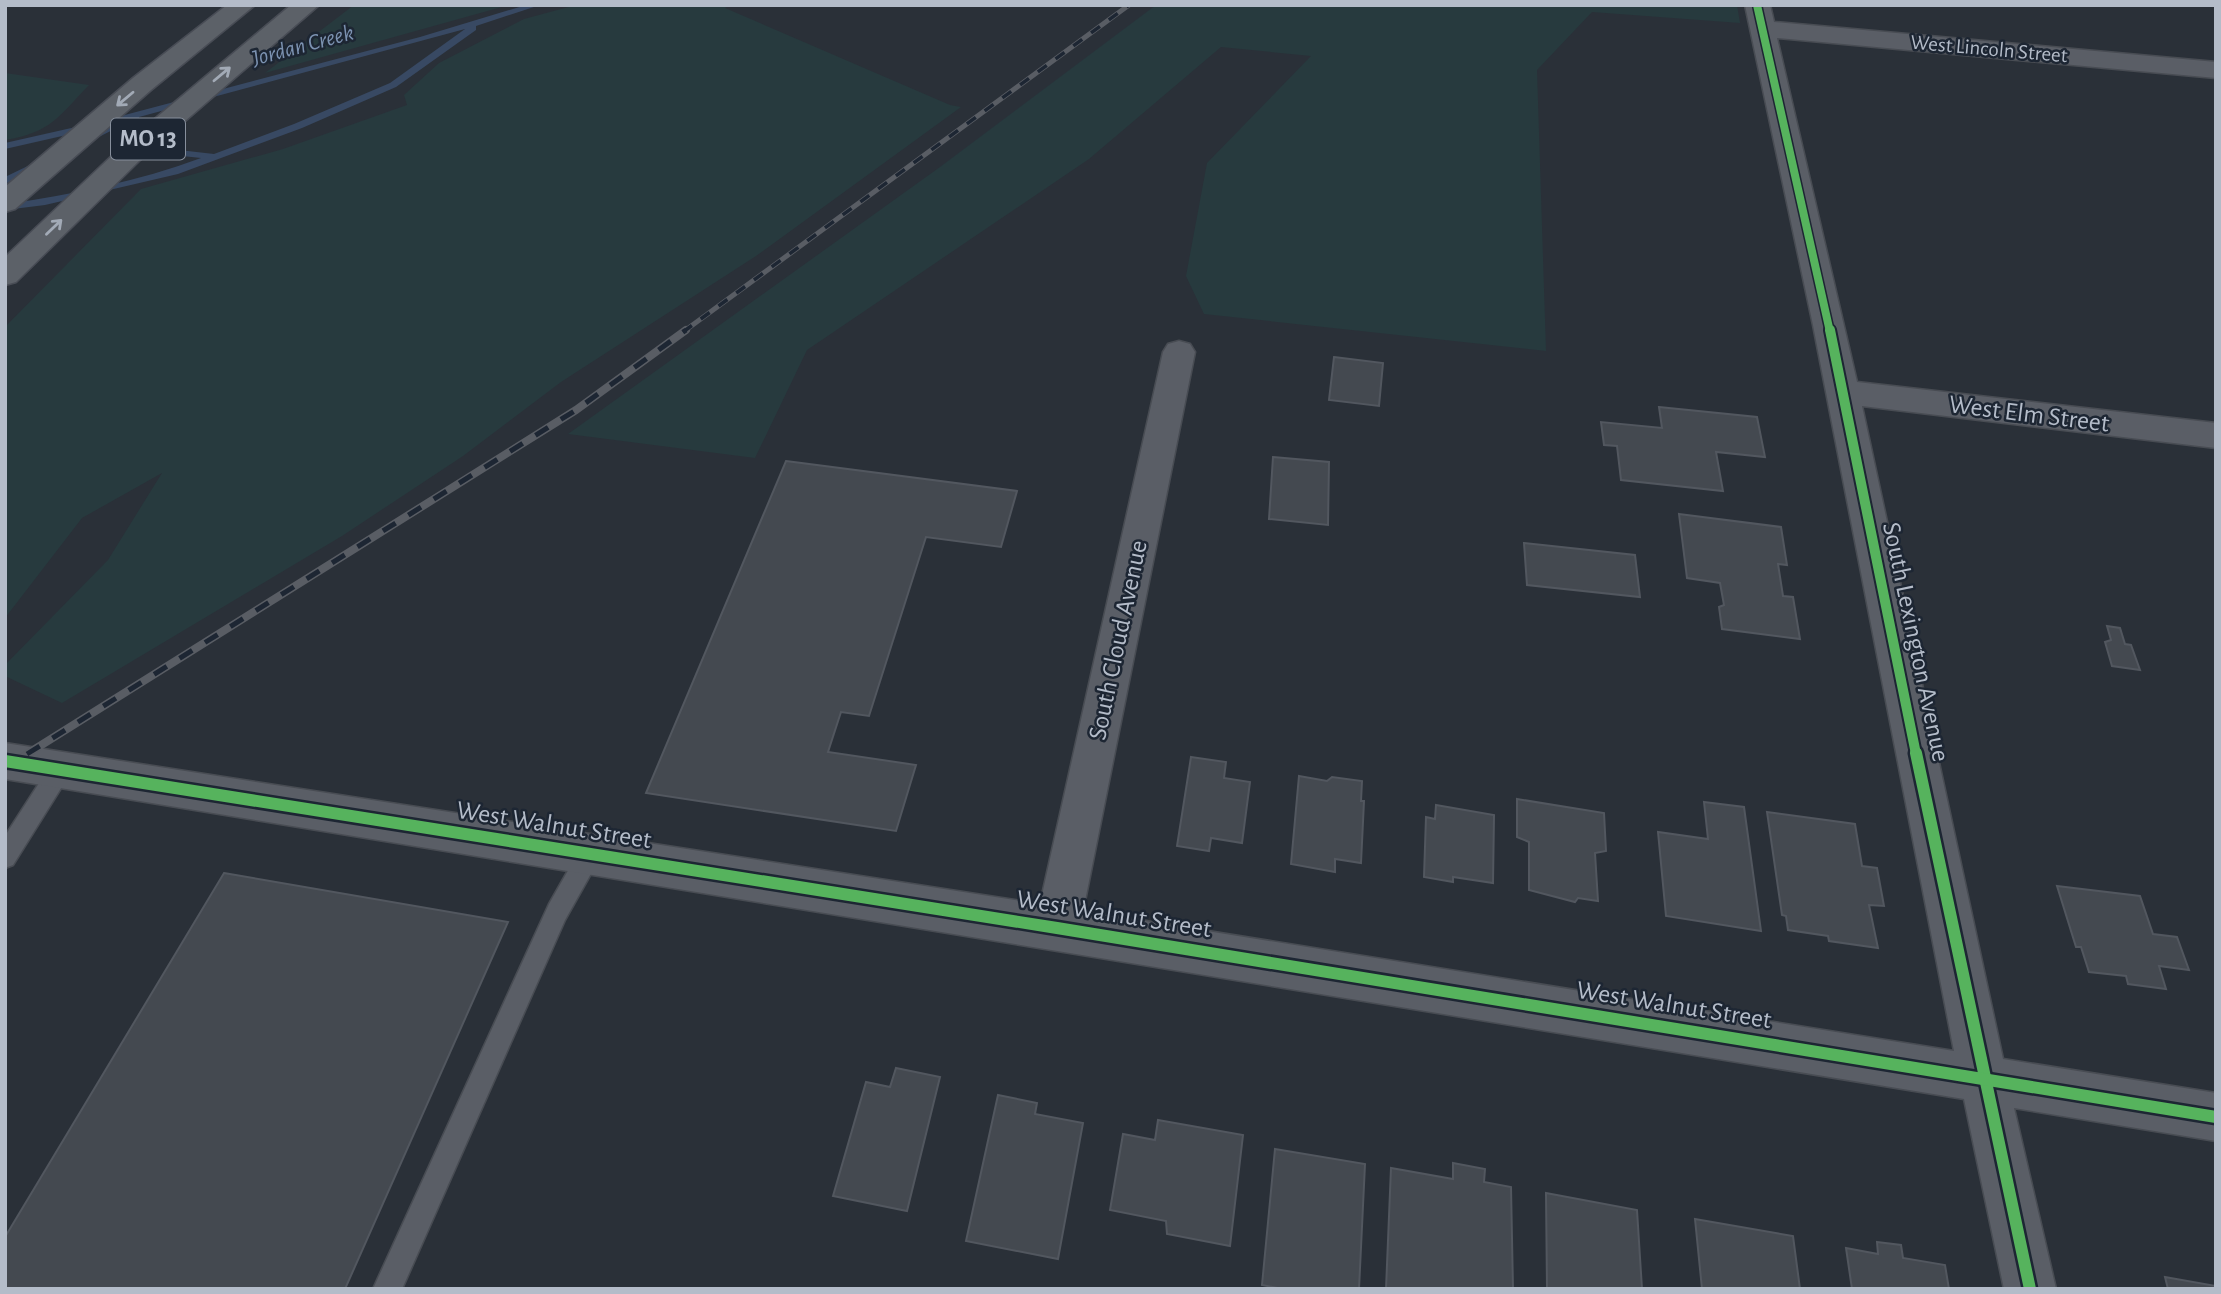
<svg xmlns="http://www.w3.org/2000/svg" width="2221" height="1294" font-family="'Alegreya Sans',sans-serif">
<rect width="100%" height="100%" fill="#2a3038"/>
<g fill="#273a3e">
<path d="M354 5H509L265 73Z"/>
<path d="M576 5H730L725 8 950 105 961 107 756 256 561 382 463 456 342 536 62 703 5 676V665L108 560 162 473 82 518 5 618V327L141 189 283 149 407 105 404 95 439 63 524 19Z"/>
<path d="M1156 5H1737L1740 23 1592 12 1537 70 1546 351 1204 314 1186 276 1207 163 1311 56 1221 47 1089 159 807 350 755 458 568 434 940 167Z"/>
<path d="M5 73 89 85C58 117 52 132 5 140Z"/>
</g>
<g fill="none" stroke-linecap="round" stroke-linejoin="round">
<g fill="#384963" fill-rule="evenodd">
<path d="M526 5H540L476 26V30L396 87 302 128 178 174 45 205 5 210V204C71 195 139 181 201 158L173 155 136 140 130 121 95 139 86 137 121 116 420 37ZM465 29 390 83 294 124 214 154 179 150 145 136 139 117Z"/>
<path d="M89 124 94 127 93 129 5 149V143Z"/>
<path d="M38 161 43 164 42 166 5 184V177Z"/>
</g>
</g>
<g fill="#444950" stroke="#52575f" stroke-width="2">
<path d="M1334 357 1383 363 1379 406 1329 400Z"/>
<path d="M1659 407 1757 417 1765 457 1716 452 1723 491 1621 480 1617 446 1604 445 1601 422 1662 428Z"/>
<path d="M1273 457 1329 462 1328 525 1269 519Z"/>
<path d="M786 461 1017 491 1001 547 926 537 869 716 841 712 828 752 916 765 896 831 646 793Z"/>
<path d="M1679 514 1781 527 1787 565 1778 564 1783 596 1793 597 1800 639 1722 629 1719 607 1724 605 1720 583 1687 578Z"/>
<path d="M1524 543 1635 555 1640 597 1527 585Z"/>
<path d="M2107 626 2120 628 2125 644 2131 645 2140 670 2112 666 2105 642 2111 640Z"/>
<path d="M1191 757 1226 762 1224 778 1250 782 1242 843 1211 838 1209 851 1177 846Z"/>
<path d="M1299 776 1327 781 1332 777 1362 781 1361 801H1364L1361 863 1335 859V872L1291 864Z"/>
<path d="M1517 799 1604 813 1606 851 1595 853 1598 901 1578 898 1575 902 1529 890V842L1517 837Z"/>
<path d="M1704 802 1744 807 1761 931 1666 916 1658 832 1708 839Z"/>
<path d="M1436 805 1494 815 1493 883 1453 877V882L1424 877 1426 817 1435 819Z"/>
<path d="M1767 812 1855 824 1862 866 1877 868 1884 906 1869 905 1878 948 1829 941 1828 936 1788 930 1786 916 1782 915Z"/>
<path d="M224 873 508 922 345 1289H5V1237Z"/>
<path d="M2057 886 2140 896 2153 934 2177 937 2189 970 2159 966 2166 989 2128 984 2126 976 2089 972 2081 947H2076Z"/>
<path d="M896 1068 940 1077 907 1211 833 1196 866 1082 890 1087Z"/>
<path d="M998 1095 1037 1103 1035 1114 1083 1123 1058 1259 966 1241Z"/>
<path d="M1158 1120 1243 1135 1230 1246 1167 1234 1166 1221 1110 1210 1123 1134 1155 1140Z"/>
<path d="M1275 1149 1365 1164 1359 1289H1283L1262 1285Z"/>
<path d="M1453 1163 1485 1169 1484 1182 1511 1187 1513 1289H1386L1391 1168 1453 1179Z"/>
<path d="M1546 1193 1637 1210 1642 1289H1547Z"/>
<path d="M1695 1219 1793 1236 1800 1289H1702Z"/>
<path d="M1877 1242 1901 1245 1903 1258 1945 1265 1949 1289H1852L1846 1248 1878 1254Z"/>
<path d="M2165 1277 2216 1286V1289H2168Z"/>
</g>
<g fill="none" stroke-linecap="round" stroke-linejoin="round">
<g stroke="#484c53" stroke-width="3">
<g id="lane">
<path d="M60 760 68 763 71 770 68 777 13 865 5 868V836L52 763Z"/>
<path d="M590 843 598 846 602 854 565 920 402 1289H373L549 904 582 846Z"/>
</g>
</g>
<g stroke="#484c53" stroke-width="3">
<path id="street" d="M1745 5H1770L1774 22 2216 62V78L1777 38 1857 382 2216 423V448L1862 406 2003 1059 2216 1093V1141L2014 1108 2056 1289H2004L1964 1099 5 779V743L1040 904 1163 352 1168 344 1179 341 1190 344 1195 352 1083 911 1954 1051 1813 325Z"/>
</g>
<g stroke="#484c55" stroke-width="3">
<g id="primary">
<path d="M227 5H255L151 90 15 209 5 212V187L133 78Z"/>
<path d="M291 5H319L140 160 16 282 5 285V257L120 148Z"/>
</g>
</g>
<use href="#lane" fill="#5a5e66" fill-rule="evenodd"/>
<use href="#street" fill="#5a5e66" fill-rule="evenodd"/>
<use href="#primary" fill="#5c6168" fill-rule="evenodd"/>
<g stroke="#595d64" stroke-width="5">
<path id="rail-far2" d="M683 332 1129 5"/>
</g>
<g stroke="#595d64" stroke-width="8">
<path id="rail-far1" d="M27 754 576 410 686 330"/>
</g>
<g stroke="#595d64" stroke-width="9">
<path id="rail" d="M5 768 30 753"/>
</g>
<use href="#rail-far2" stroke="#1d2633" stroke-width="3.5" stroke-dasharray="11" stroke-linecap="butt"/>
<use href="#rail-far1" stroke="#1d2633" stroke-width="5" stroke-dasharray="15" stroke-linecap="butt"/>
<use href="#rail" stroke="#1d2633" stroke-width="6" stroke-dasharray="19" stroke-linecap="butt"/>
<g stroke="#1d2633" stroke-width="11">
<path id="cycleway-far2" d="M1757 5 1830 332"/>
</g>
<g stroke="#1d2633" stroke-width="14">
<path id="cycleway-far1" d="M1830 330 1916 754"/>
</g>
<g stroke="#1d2633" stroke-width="17">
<g id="cycleway">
<path d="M1916 753 2030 1289"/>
<path d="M5 761 1057 928 2216 1117"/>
</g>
</g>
<use href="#cycleway-far2" stroke="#56b35d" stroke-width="8"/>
<use href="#cycleway-far1" stroke="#56b35d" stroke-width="10"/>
<use href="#cycleway" stroke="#56b35d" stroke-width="12"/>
</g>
<defs><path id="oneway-shaft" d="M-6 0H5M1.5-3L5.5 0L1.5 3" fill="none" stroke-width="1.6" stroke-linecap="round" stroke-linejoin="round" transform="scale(1.75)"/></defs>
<g stroke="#a2aab6">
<use href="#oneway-shaft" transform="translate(222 74) rotate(-40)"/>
<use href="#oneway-shaft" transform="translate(125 99) rotate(140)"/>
<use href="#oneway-shaft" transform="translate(54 227) rotate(-44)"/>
</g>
<g text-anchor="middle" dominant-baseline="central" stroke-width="5" stroke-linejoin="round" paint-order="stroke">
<g font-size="21" fill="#b4bcc9" stroke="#1d2633">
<text transform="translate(1989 49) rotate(5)">West Lincoln Street</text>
</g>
<g font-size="23" font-style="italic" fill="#7c92b1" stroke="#1d2633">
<text transform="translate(303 46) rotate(-15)">Jordan Creek</text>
</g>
<rect fill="#1d2633" stroke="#878f9c" stroke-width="2" x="111" y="118.5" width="74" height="41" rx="5"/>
<g font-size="24" font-weight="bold" fill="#b4bcc9">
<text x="148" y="139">MO 13</text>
</g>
<g font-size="26" fill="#b4bcc9" stroke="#1d2633">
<text transform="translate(2029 414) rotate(7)">West Elm Street</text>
<text transform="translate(1118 640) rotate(-78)">South Cloud Avenue</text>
<text transform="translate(1916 642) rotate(78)">South Lexington Avenue</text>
<text transform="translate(554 825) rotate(9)">West Walnut Street</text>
<text transform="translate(1114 914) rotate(9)">West Walnut Street</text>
<text transform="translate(1674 1005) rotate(9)">West Walnut Street</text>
</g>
</g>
<rect width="2221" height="1294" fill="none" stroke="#b4bcc9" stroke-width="14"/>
</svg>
